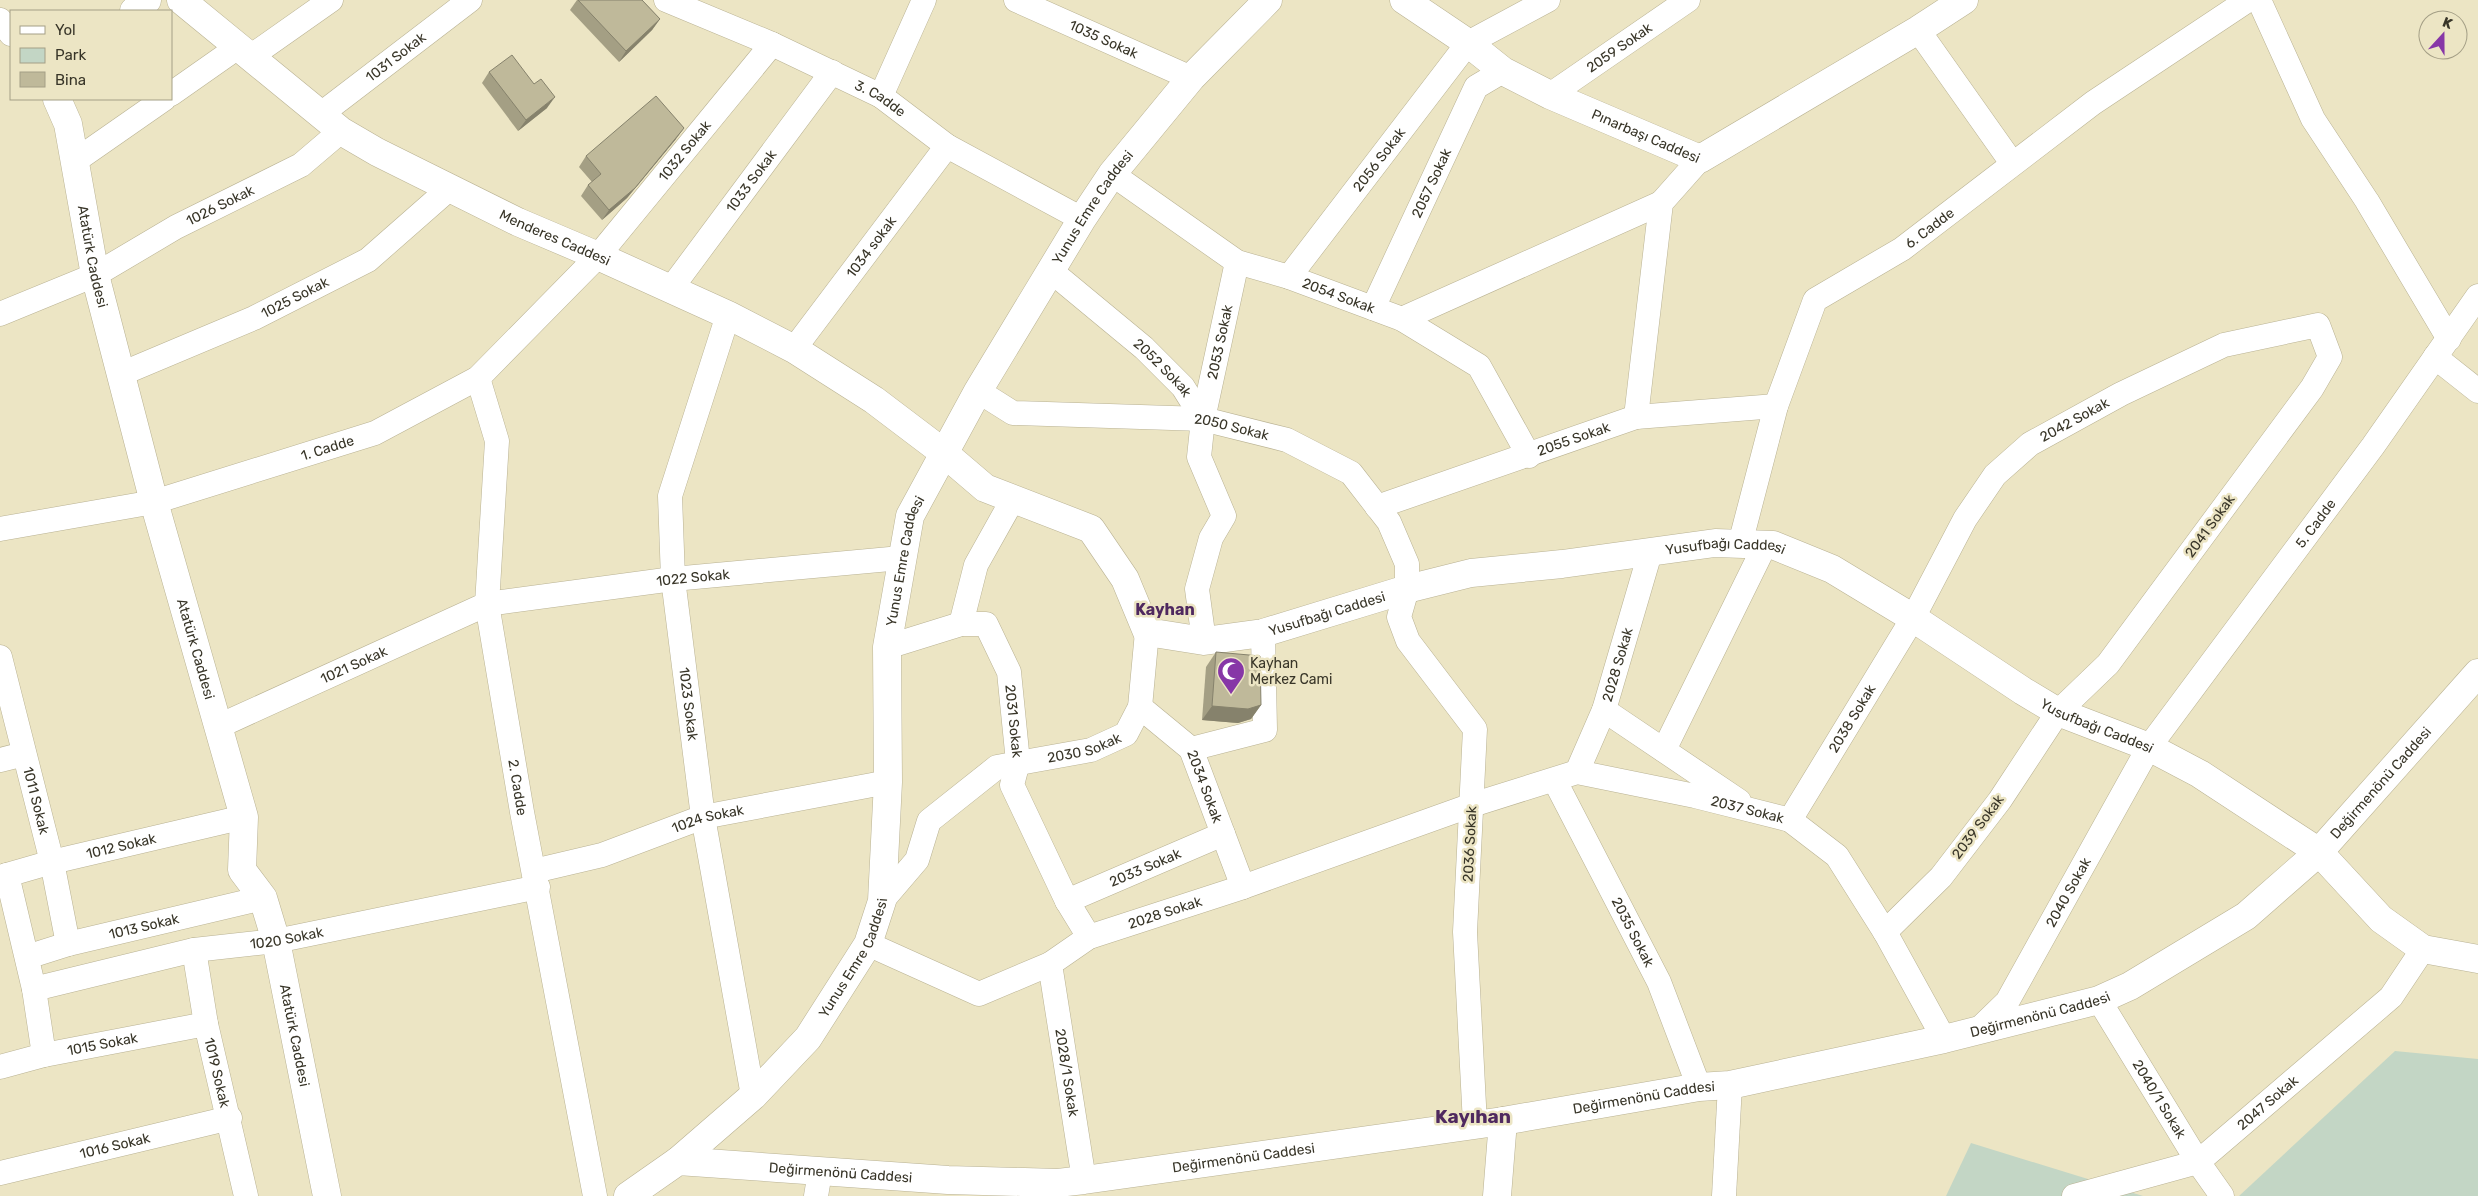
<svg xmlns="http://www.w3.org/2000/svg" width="2478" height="1196" font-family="Rubik,sans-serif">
<rect width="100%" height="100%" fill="#ece5c4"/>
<g fill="#c3d6c5">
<path d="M2395 1051 2478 1059V1196H2239Z"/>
<path d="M1971 1143 2143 1196H1946Z"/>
</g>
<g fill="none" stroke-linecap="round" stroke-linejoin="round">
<g stroke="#b9b293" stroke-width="25">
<g id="minor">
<path id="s1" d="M666 0 772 44 881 96 947 146 1082 219"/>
<path id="s2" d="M1016 0 1191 78"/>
<path d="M2259 0 2313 119 2367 201 2449 339"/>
<path d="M0 20 11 34"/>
<path d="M1918 30 2012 163"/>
<path d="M250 57 331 0"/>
<path d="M171 94 238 47"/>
<path id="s3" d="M1550 95 1688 0"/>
<path d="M881 96 924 0"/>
<path id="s4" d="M321 114 470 0"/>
<path d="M75 161 164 99"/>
<path id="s5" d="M1112 174 1237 262 1289 277 1402 319 1479 366 1529 456"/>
<path id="s6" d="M1051 271 1144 348 1183 387 1203 419"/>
<path id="s7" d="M1289 277 1468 43 1548 0"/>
<path id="s8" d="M670 290 832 72"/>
<path id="s9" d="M1373 308 1476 87 1503 71"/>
<path id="s10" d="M0 314 95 275 176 227 301 165 341 131"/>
<path id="s11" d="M728 315 670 496 673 579 703 817 753 1096"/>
<path d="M1402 319 1661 203"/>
<path id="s12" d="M794 349 947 146"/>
<path d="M2435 357 2478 391"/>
<path id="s13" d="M121 374 254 318 368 260 450 188"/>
<path id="s14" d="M478 378 497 441 487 604 522 812 595 1196"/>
<path id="s15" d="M978 391 1013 413 1203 419 1287 440 1351 473 1389 522 1407 564V589L1399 617 1408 641 1475 729 1465 932 1475 1124"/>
<path d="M1636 417 1661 203 1700 159"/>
<path id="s16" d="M1377 507 1636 417 1776 406"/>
<path id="s17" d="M0 529 154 502 375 433 478 378 598 256 772 44"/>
<path id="s18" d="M1740 544 1776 406 1815 300 1902 249 2093 103 2248 0"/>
<path d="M961 624 976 565 1013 499"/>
<path id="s19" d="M1204 641 1197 589 1211 538 1224 516 1199 457 1203 419 1237 262"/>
<path id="s20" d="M887 647 961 624H986L1009 672 1018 762 1012 785 1067 901 1089 937"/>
<path id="s21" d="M0 657 52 862 68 944"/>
<path id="s22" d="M1140 707 1191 749 1243 887"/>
<path d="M1604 710 1739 801"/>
<path id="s23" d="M219 726 487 604 673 579 901 558"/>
<path d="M1191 749 1265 730 1263 633"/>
<path d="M1664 750 1765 545"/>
<path d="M0 760 24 754"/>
<path id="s24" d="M1577 772 1604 710 1650 553"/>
<path id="s25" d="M1555 781 1659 982 1699 1087"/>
<path id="s26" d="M1790 820 1913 618 1965 519 1995 475 2030 444 2121 394 2224 345 2318 325 2330 357 2312 388 2108 664 2058 712 2000 800 1941 877 1885 932"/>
<path id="s27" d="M534 871 602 855 703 817 888 782"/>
<path d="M7 875 34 989 44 1055"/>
<path id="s28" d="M0 877 52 862 244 817"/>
<path id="s29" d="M882 901 917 860 929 821 997 767 1091 750 1126 734 1140 707 1147 632"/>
<path id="s30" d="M1067 901 1223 834"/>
<path id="s31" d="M868 944 979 994 1050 964 1089 937 1243 887 1472 805 1577 772 1695 796 1790 820 1837 856 1885 932 1944 1039"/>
<path id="s32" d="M194 950 206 1024 246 1196"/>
<path id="s33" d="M27 957 68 944 263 898"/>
<path id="s34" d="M1050 964 1084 1180"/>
<path id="s35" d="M34 989 194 950 276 941 538 887"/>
<path id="s36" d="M2099 1000 2198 1162 2222 1196"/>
<path id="s37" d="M1978 1030 2007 1002 2149 747 2373 446 2478 296"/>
<path id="s38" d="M0 1067 44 1055 206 1024"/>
<path id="s39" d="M0 1173 230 1118"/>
<path d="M816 1196 820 1172"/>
<path d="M1724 1196 1730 1085"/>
<path id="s40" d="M2074 1196 2198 1162 2391 997 2423 949"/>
</g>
</g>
<g stroke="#b9b293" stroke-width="29">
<g id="tertiary">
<path id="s41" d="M181 0 341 131 377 152 518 222 598 256 728 315 794 349 874 400 944 453 985 488 1091 529 1125 579 1147 632 1204 641 1263 633 1407 589 1471 573 1562 564 1715 543 1773 545 1832 569 1913 618 2023 691 2058 712 2149 747 2200 774 2319 852 2381 919 2423 949 2478 959"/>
<path id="s42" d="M1404 0 1468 43 1503 71 1550 95 1700 159 1918 30 1964 0"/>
<path d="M134 11 147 0"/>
<path id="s43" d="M57 99 68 124 95 275 154 502 244 817 242 870 263 898 276 941 327 1196"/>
<path id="s44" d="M678 1161 753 1096 808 1038 868 944 882 901 888 782 887 647 910 516 978 391 1082 219 1112 174 1191 78 1268 0"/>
<path d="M1497 1196 1503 1121"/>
</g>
</g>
<g stroke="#b9b293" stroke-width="29">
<g id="secondary">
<path id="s45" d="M628 1196 678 1161 948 1180 1058 1183 1084 1180 1503 1121 1699 1087 1730 1085 1944 1039 2099 1000 2130 986 2246 916 2319 852 2478 673"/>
</g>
</g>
<use href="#minor" stroke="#fff" stroke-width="24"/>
<use href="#tertiary" stroke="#fff" stroke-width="28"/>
<use href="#secondary" stroke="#fff" stroke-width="28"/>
</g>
<g fill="#a49f84">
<path d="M577 0H642L660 19 652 30 619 62 570 10Z"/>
<path d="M489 72 547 108 518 131 482 83Z"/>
<path d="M676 139 627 198 602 220 581 196 588 185 592 182 579 167 586 156Z"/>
<path d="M1216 652 1261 705 1251 719 1238 723 1202 720 1206 667Z"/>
</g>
<g fill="#86826c">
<path d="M660 19 652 30 619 62 626 51Z"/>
<path d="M555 97 547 108 518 131 526 120Z"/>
<path d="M684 128 676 139 627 198 602 220 609 210Z"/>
<path d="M1261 705 1251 719 1238 723 1202 720 1212 706Z"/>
</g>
<g fill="#bfb99a" stroke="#86826c">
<path d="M578 0H642L660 19 626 51Z"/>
<path d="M512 55 534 84 541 79 555 97 526 120 489 72Z"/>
<path d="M656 96 684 128 635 188 609 210 588 185 601 174 586 156Z"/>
<path d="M1216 652 1260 656 1261 705 1248 709 1212 706Z"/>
</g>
<defs>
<g id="mosque-pin" transform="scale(1.4375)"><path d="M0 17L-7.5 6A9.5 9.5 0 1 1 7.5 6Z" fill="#8737a7" stroke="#ece5c4"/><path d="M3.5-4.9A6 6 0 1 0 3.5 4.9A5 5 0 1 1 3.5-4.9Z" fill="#fff"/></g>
</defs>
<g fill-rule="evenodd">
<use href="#mosque-pin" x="1231" y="671"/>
</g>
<g text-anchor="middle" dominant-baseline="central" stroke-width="5" stroke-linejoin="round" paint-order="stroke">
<g font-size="14" fill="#383528" stroke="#ece5c4">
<text stroke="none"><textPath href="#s2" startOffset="96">1035 Sokak</textPath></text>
<text stroke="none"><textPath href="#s3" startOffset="84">2059 Sokak</textPath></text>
<text stroke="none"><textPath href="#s4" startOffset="94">1031 Sokak</textPath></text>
<text stroke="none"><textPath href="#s1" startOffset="236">3. Cadde</textPath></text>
<text stroke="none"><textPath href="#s42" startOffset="279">Pınarbaşı Caddesi</textPath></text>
<text stroke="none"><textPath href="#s17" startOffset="812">1032 Sokak</textPath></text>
<text stroke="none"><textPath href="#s7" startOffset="148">2056 Sokak</textPath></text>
<text stroke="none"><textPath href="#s8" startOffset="136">1033 Sokak</textPath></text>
<text stroke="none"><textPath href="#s9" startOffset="138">2057 Sokak</textPath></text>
<text stroke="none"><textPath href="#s10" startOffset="246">1026 Sokak</textPath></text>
<text stroke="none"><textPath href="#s44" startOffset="1082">Yunus Emre Caddesi</textPath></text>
<text stroke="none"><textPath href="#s18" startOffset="391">6. Cadde</textPath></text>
<text stroke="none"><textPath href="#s41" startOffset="446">Menderes Caddesi</textPath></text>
<text stroke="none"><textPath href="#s12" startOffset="128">1034 sokak</textPath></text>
<text stroke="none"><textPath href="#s43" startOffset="162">Atatürk Caddesi</textPath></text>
<text stroke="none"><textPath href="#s5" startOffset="260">2054 Sokak</textPath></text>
<text stroke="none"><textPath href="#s13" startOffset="190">1025 Sokak</textPath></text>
<text stroke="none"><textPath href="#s19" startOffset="312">2053 Sokak</textPath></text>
<text stroke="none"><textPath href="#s6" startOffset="148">2052 Sokak</textPath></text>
<text stroke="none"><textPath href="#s26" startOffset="499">2042 Sokak</textPath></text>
<text stroke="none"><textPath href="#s15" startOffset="261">2050 Sokak</textPath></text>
<text stroke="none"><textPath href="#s16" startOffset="208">2055 Sokak</textPath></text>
<text stroke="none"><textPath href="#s17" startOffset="338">1. Cadde</textPath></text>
<text stroke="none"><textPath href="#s37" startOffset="611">5. Cadde</textPath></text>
<text transform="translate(2210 526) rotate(-54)">2041 Sokak</text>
<text stroke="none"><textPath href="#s41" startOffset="1768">Yusufbağı Caddesi</textPath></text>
<text stroke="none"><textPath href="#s44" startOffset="678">Yunus Emre Caddesi</textPath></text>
<text stroke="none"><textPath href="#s23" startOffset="502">1022 Sokak</textPath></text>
<text stroke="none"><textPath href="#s41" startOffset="1362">Yusufbağı Caddesi</textPath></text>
<text stroke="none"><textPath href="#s43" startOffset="568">Atatürk Caddesi</textPath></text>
<text stroke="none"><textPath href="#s24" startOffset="115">2028 Sokak</textPath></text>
<text stroke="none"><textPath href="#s23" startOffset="148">1021 Sokak</textPath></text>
<text stroke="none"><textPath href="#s11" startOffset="399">1023 Sokak</textPath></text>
<text stroke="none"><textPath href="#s26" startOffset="119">2038 Sokak</textPath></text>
<text stroke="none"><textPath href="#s20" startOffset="205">2031 Sokak</textPath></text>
<text stroke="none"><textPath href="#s41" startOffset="2188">Yusufbağı Caddesi</textPath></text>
<text stroke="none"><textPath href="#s29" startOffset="271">2030 Sokak</textPath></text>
<text stroke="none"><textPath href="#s45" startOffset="1859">Değirmenönü Caddesi</textPath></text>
<text stroke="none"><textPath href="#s14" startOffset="415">2. Cadde</textPath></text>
<text stroke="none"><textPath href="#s22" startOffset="106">2034 Sokak</textPath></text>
<text stroke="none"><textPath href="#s21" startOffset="148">1011 Sokak</textPath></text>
<text stroke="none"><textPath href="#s31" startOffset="936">2037 Sokak</textPath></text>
<text stroke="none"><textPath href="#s27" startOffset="182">1024 Sokak</textPath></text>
<text transform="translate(1978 827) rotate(-53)">2039 Sokak</text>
<text transform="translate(1470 844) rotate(-87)">2036 Sokak</text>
<text stroke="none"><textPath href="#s28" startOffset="125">1012 Sokak</textPath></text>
<text stroke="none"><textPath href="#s30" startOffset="85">2033 Sokak</textPath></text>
<text stroke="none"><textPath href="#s37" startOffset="166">2040 Sokak</textPath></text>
<text stroke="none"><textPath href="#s31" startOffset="326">2028 Sokak</textPath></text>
<text stroke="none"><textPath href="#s33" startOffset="121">1013 Sokak</textPath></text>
<text stroke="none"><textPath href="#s25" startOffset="170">2035 Sokak</textPath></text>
<text stroke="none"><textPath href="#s35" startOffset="258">1020 Sokak</textPath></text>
<text stroke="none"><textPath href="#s44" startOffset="272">Yunus Emre Caddesi</textPath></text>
<text stroke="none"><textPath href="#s45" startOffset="1439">Değirmenönü Caddesi</textPath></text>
<text stroke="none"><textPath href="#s43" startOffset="972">Atatürk Caddesi</textPath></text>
<text stroke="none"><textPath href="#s38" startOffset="105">1015 Sokak</textPath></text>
<text stroke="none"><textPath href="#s34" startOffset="110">2028/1 Sokak</textPath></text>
<text stroke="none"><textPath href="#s32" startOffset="125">1019 Sokak</textPath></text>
<text stroke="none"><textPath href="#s45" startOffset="1034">Değirmenönü Caddesi</textPath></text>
<text stroke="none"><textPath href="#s36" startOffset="116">2040/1 Sokak</textPath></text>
<text stroke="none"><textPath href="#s40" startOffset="220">2047 Sokak</textPath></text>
<text stroke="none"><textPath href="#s39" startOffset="118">1016 Sokak</textPath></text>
<text stroke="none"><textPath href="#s45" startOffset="629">Değirmenönü Caddesi</textPath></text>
<text stroke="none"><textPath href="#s45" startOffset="224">Değirmenönü Caddesi</textPath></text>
</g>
<g font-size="14" fill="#383528" stroke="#ece5c4" text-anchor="start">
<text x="1250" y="663">Kayhan<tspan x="1250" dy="16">Merkez Cami</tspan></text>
</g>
<g font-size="16" font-weight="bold" fill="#4f295f" stroke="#ece5c4">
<text x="1165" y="609">Kayhan</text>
</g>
<g font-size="19" font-weight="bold" fill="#4f295f" stroke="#ece5c4">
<text x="1473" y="1116">Kayıhan</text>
</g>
</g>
<rect x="10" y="10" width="162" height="90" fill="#ece5c4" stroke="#a49f86"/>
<rect x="20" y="26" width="25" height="8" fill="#ffffff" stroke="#a49f86"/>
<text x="55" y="35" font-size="15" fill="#383528">Yol</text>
<rect x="20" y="48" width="25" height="15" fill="#c3d6c5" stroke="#a49f86"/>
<text x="55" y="60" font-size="15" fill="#383528">Park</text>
<rect x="20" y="72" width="25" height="15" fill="#bfb99a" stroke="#a49f86"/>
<text x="55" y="85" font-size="15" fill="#383528">Bina</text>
<g transform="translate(2443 35) rotate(21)"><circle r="24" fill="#ece5c4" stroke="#a49f86"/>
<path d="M0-4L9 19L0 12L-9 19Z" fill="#8737a7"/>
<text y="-8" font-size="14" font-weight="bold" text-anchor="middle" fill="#383528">K</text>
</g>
</svg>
